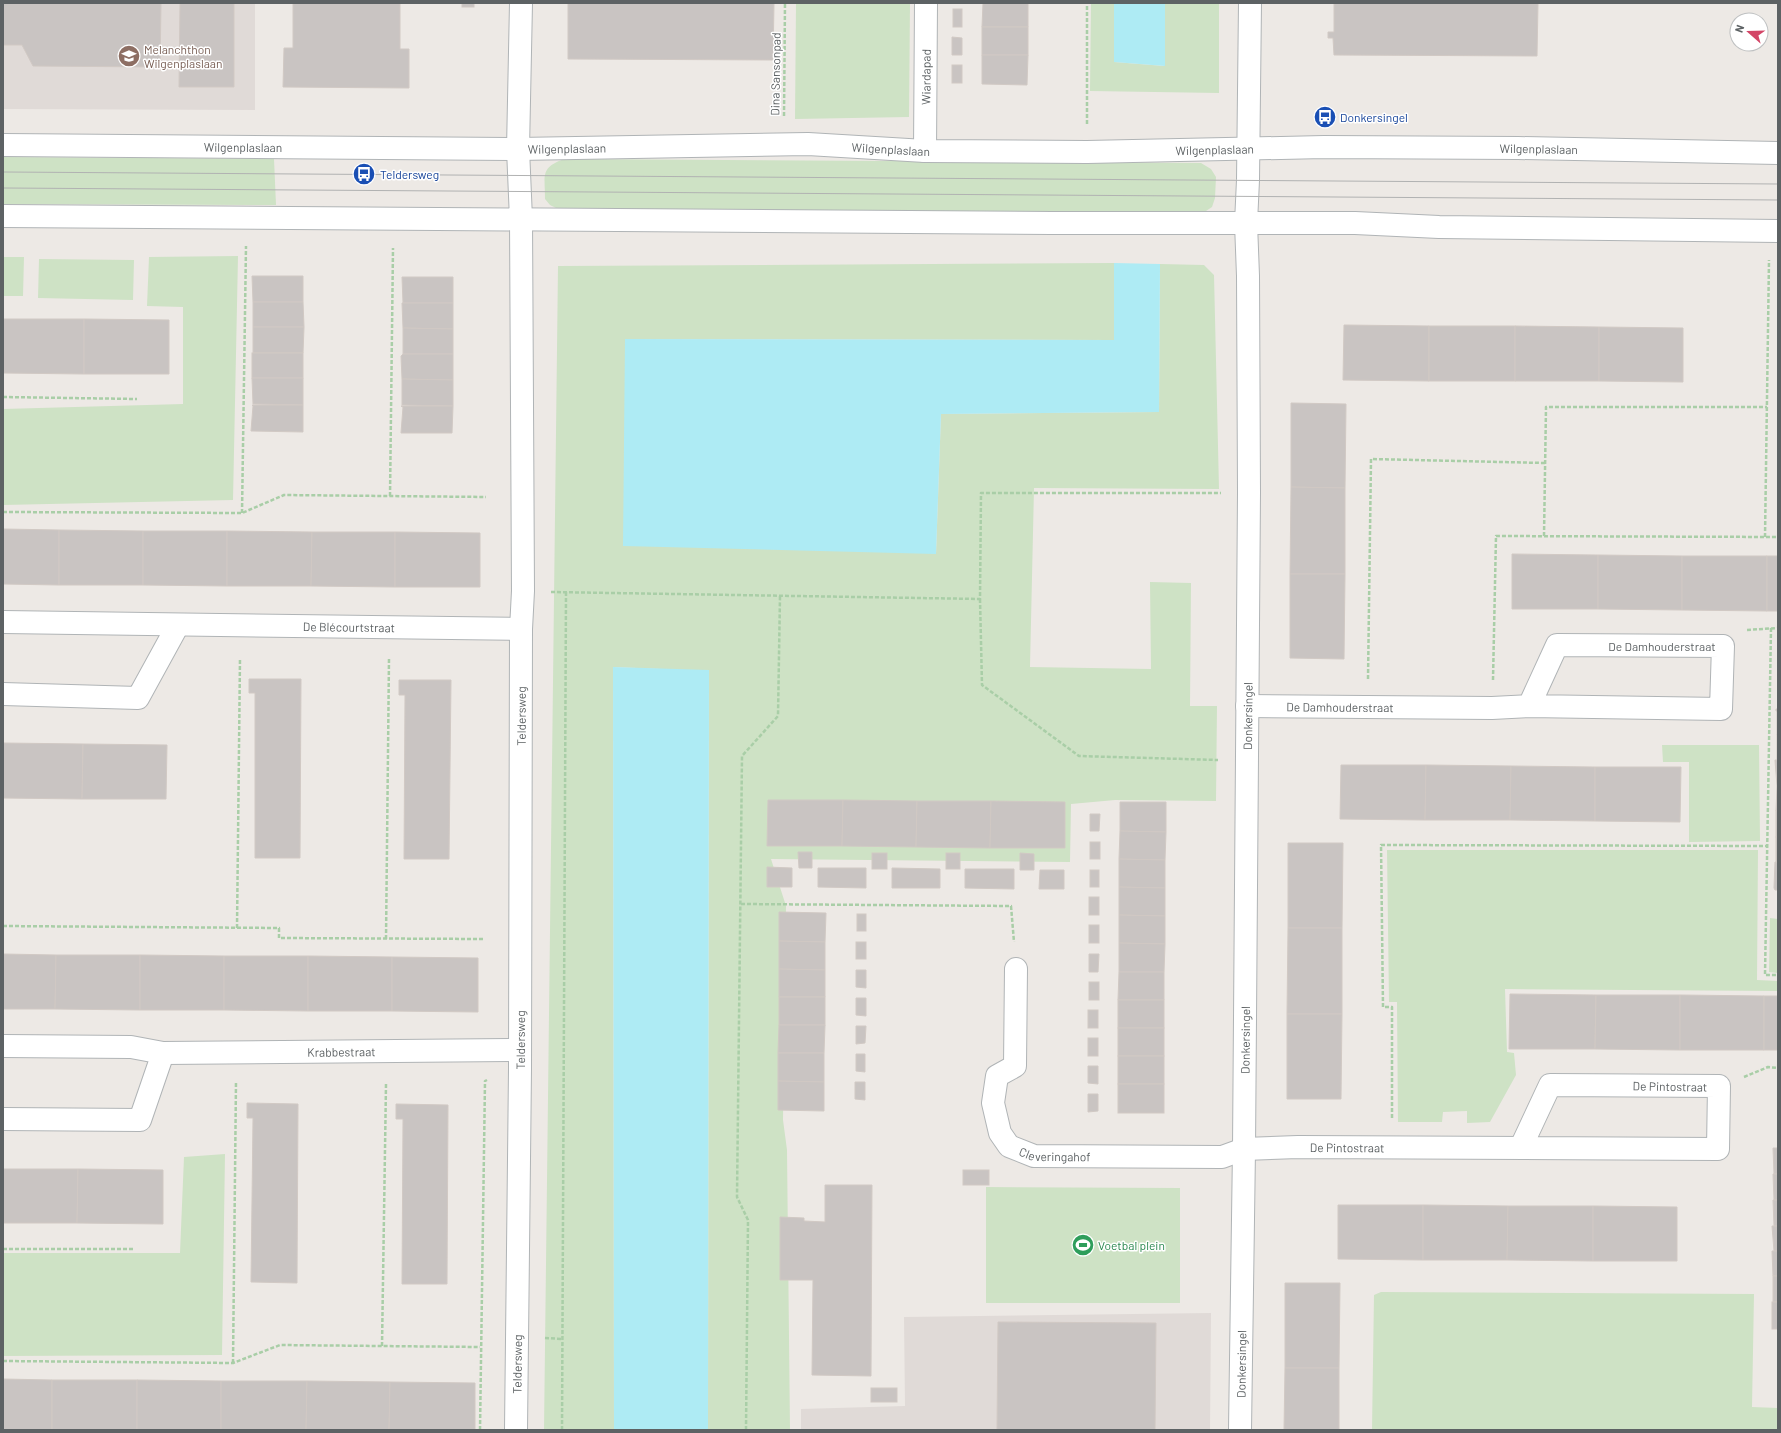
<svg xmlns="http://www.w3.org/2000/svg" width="1781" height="1433" font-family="Barlow,sans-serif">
<rect width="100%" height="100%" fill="#ede9e5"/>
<g fill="#e0dad7">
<path d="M3 3H255V110L3 109Z"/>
<path d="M1211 1313 1210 1430H801V1409L905 1406 904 1317Z"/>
</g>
<g fill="#cee2c5">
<path d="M796 3H910L909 117 795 119Z"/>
<path d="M1091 3H1114V62L1164 66 1165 3H1219V93L1090 91Z"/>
<path d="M3 157 274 159 276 205 3 204Z"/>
<path d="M564 159 1201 163 1211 169 1216 177 1215 198 1212 207 1200 215 562 211 550 205 545 199C545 175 540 168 564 159Z"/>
<path d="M238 256 233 500 3 505V409L183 404V307L147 306 149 257Z"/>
<path d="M3 257H24L23 296H3Z"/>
<path d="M39 259 134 260 133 300 38 298Z"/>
<path d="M1114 263 1115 340 625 339 936 554 941 414 1159 412 1160 264 1204 265 1214 275 1219 489 1034 488 1030 667 1151 669 1150 582 1191 583 1190 706H1217L1216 801 1115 800 1071 804 1070 862 771 859 786 906 783 1120 787 1150 790 1430H708L709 671 613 667 614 1430H544L558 266Z"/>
<path d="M1662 745H1759L1760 841 1689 842V762H1663Z"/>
<path d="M1387 850H1758L1757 980 1778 981V991L1505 989 1507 1052 1514 1053 1516 1075 1490 1122 1467 1123V1111L1443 1112 1442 1122H1398L1397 1002H1389Z"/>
<path d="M1770 918 1778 919V973L1769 972Z"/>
<path d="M225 1154 222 1355 3 1356V1253H180L184 1157Z"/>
<path d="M986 1187 1180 1188V1303H986Z"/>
<path d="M1381 1292 1754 1294 1752 1407 1778 1408V1430H1372L1374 1295Z"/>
</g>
<g fill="#aeebf4">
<path d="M1114 3H1165V66L1114 62Z"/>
<path d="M1114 263 1160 264 1159 412 941 414 936 554 623 546 625 339 1114 340Z"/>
<path d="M613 667 709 670 708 1430H614Z"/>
</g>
<g fill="#c9c4c2" stroke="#d1c9c4">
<path d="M3 3H161L160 67 33 66 22 45H3Z"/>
<path d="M180 3H234V87H179Z"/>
<path d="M293 3H400V49H409V88L283 87 284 48H293Z"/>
<rect x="462" y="3" width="12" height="4"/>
<path d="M568 3H774L773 60 568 59Z"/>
<path d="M983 3H1028V27H982Z"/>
<path d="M1334 3H1538L1537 56 1334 55 1333 38H1328V32H1334Z"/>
<rect x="953" y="9" width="9" height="18"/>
<rect x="982" y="27" width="46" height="28"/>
<path d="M952 37 962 38V55H952Z"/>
<path d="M982 55H1028L1027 85 982 84Z"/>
<rect x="952" y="65" width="10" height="18"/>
<path d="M252 276H303V302H253Z"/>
<path d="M402 277H453V303H403Z"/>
<path d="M253 302H303L304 327H253Z"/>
<path d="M402 303H453V329L403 328Z"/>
<path d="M3 319H84V374L3 373Z"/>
<path d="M84 319 169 320V374H84Z"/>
<path d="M1344 325 1429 326V381L1343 380Z"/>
<rect x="1429" y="326" width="86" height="55"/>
<path d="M1515 326 1599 327V381H1515Z"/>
<path d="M253 327H304L303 353H253Z"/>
<path d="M1599 327 1683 328V382L1599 381Z"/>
<path d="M403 328 453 329V354H403Z"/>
<rect x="252" y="353" width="51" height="25"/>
<path d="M403 354H453V380L402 379 401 356Z"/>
<path d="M252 378H303V405L253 404Z"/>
<path d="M402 379 453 380V406L402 405Z"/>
<path d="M1291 403 1346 404 1345 488 1291 487Z"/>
<path d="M252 405H303V432L251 431 253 406Z"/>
<path d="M401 406H453L452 433H401L403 407Z"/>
<path d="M1291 487 1345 488V574H1290Z"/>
<path d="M3 529 59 530V585L3 584Z"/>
<path d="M59 530 143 531V585H59Z"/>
<path d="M143 531H227V586L143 585Z"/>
<path d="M227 531 312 532 311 586H227Z"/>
<path d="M312 532H395V587L311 586Z"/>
<path d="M395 532 480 533V587H395Z"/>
<path d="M1512 554 1598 555V609H1512Z"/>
<path d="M1598 555 1682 556V610L1598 609Z"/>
<path d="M1682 556H1767V611L1682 610Z"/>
<rect x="1767" y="556" width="11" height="55"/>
<path d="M1290 574H1345L1344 659 1290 658Z"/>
<path d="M249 679H301L300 858H255V693H249Z"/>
<path d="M399 680H451L449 859H404L405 695H399Z"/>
<path d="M1776 709H1778V735H1777V711H1776Z"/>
<rect x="1777" y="735" width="1" height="25"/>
<path d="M3 743 83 744 82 799 3 798Z"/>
<path d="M83 744 167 745 166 799H82Z"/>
<path d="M1775 760H1778V786H1777Z"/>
<path d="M1341 765H1426L1425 820 1340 819Z"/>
<path d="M1426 765 1511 766 1510 820H1425Z"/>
<path d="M1511 766 1595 767V821L1510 820Z"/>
<path d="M1595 767H1681L1680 822 1595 821Z"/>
<path d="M1777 786H1778V811H1776Z"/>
<path d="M768 800H843L842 846H767Z"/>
<path d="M843 800 917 801 916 847 842 846Z"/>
<path d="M917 801H991L990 848 916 847Z"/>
<path d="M991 801 1065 802V848H990Z"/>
<path d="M1120 802H1166V832L1120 831Z"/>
<rect x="1776" y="811" width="2" height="26"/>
<path d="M1090 814H1100L1099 831H1090Z"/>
<path d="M1120 831 1166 832 1165 860 1119 859Z"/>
<rect x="1776" y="837" width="2" height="25"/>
<rect x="1090" y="842" width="10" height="17"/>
<path d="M1288 843H1343L1342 928H1288Z"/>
<path d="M798 852H812V868H799Z"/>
<rect x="872" y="853" width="15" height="16"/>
<rect x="946" y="853" width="14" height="16"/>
<path d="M1020 853 1034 854V870H1020Z"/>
<path d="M1119 859 1165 860V888L1119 887Z"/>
<path d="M1775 862H1778V890H1775L1774 888Z"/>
<path d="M767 867 792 868V887H767Z"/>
<path d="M818 868H866V888L818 887Z"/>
<path d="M892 868 940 869V888H892Z"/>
<path d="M965 869H1014V889L965 888Z"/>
<path d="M1040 870H1064V889H1039Z"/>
<rect x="1090" y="870" width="9" height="17"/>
<path d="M1119 887 1165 888V916L1119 915Z"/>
<rect x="1089" y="897" width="10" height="18"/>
<path d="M779 912 826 913 825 942 779 941Z"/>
<rect x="857" y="914" width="9" height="17"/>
<path d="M1119 915 1165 916V944L1119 943Z"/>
<rect x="1089" y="925" width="10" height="18"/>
<path d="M1288 928H1342V1014H1287Z"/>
<path d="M779 941 825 942V970L779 969Z"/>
<rect x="856" y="942" width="10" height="17"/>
<path d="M1119 943 1165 944 1164 972H1119Z"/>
<path d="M3 954 56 955 55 1009H3Z"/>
<path d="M1089 954H1099L1098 972H1089Z"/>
<path d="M56 955H140V1010L55 1009Z"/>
<path d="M140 955 224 956V1010H140Z"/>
<path d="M224 956H308V1011L224 1010Z"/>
<path d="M308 956 392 957V1011H308Z"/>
<path d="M392 957 478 958V1012L392 1011Z"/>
<path d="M779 969 825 970V997H779Z"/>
<path d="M856 970H866V988L856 987Z"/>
<path d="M1119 972H1164V1000H1118Z"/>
<rect x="1089" y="982" width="10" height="18"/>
<path d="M1510 994 1596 995 1595 1049H1509Z"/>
<path d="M1596 995H1680V1050L1595 1049Z"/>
<path d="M1680 995 1764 996V1050H1680Z"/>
<rect x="1764" y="996" width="14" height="54"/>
<rect x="779" y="997" width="46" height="28"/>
<path d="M856 998H866V1016L856 1015Z"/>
<rect x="1118" y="1000" width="46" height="28"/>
<rect x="1088" y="1010" width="10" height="18"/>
<path d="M1287 1014H1342L1341 1099H1287Z"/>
<path d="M779 1025H825L824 1053H778Z"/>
<path d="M856 1026H866L865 1043 856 1044Z"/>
<rect x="1118" y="1028" width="46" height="28"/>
<rect x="1088" y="1038" width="10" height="18"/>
<path d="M778 1053H824V1082L778 1081Z"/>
<path d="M856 1054H865V1072L856 1071Z"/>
<rect x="1118" y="1056" width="46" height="28"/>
<path d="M1088 1066H1098V1084L1088 1083Z"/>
<path d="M778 1081 824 1082V1111L778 1110Z"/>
<path d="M855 1082H865V1100L855 1099Z"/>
<rect x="1118" y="1084" width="46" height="29"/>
<path d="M1088 1094H1098V1111L1088 1112Z"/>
<path d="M247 1103 298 1104 297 1283 251 1282 253 1118H247Z"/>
<path d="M396 1104 448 1105 447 1284H402L403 1119H396Z"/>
<path d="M1773 1148H1778V1174H1774Z"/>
<path d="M3 1169H78L77 1223H3Z"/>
<path d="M78 1169 163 1170V1224L77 1223Z"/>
<rect x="963" y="1170" width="26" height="15"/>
<path d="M1773 1174H1778V1200H1774Z"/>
<path d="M825 1185H872L871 1376 812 1375 813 1280H780V1217L804 1218V1221L825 1222Z"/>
<path d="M1773 1200H1778V1226H1774Z"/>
<path d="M1338 1205H1423V1260L1338 1259Z"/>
<path d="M1423 1205 1508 1206 1507 1260H1423Z"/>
<path d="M1508 1206H1593V1261L1507 1260Z"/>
<path d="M1593 1206 1677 1207V1261H1593Z"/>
<path d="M1772 1226H1778V1251H1774Z"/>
<path d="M1772 1251H1778V1276H1773Z"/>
<rect x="1773" y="1276" width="5" height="26"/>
<path d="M1285 1283H1340L1339 1368H1285Z"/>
<rect x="1772" y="1302" width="6" height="27"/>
<path d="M998 1322 1156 1323 1155 1430H997Z"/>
<path d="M1285 1368H1339V1430H1284Z"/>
<path d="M3 1379 52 1380V1430H3Z"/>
<rect x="52" y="1380" width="85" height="50"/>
<path d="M137 1380 221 1381V1430H137Z"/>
<path d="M221 1381H307L306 1430H221Z"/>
<path d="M307 1381 390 1382 389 1430H306Z"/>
<path d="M390 1382 475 1383V1430H389Z"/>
<rect x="871" y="1388" width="26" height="14"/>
</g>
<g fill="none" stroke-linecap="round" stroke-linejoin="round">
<g stroke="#b0b4b6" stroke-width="24">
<g id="minor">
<path id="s1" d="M3 145 518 149 808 144 925 151 1087 152 1324 147 1518 148 1778 153"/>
<path id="s2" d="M925 151 926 3"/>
<path d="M3 216 1052 223H1355L1439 227 1778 231"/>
<path id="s3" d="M3 622 521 629"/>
<path d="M3 694 138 698 178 625"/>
<path id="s4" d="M1247 706 1492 708 1529 706 1721 709 1723 646 1557 645 1529 706"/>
<path id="s5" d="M1016 969 1015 1066 997 1076 993 1103 1000 1133 1009 1146 1034 1156 1222 1157 1244 1149 1298 1147 1718 1149 1719 1086 1550 1085 1521 1147"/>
<path id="s6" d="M3 1046 131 1047 163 1053 520 1050"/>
<path d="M3 1119 140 1120 163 1053"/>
<path id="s7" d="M516 1430 520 1069 521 629 523 591 521 219 518 149 521 3"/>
<path id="s8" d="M1240 1430 1244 1149 1249 493 1248 276 1246 223 1248 180 1250 3"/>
</g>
</g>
<g stroke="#a9cea7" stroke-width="2.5" stroke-dasharray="4 2" stroke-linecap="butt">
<path d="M784 116 785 3"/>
<path d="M1087 124V3"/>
<path d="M3 397 137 399"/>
<path d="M390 496 393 248"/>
<path d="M3 512 242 513 284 495 486 497"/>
<path d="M242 513 246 246"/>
<path d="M1544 536 1546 407H1767"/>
<path d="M1765 537 1769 260"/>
<path d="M551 592 980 599 981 493H1221"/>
<path d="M980 599 982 685 1079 756 1218 760"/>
<path d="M1771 628 1765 975H1778"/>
<path d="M1747 630 1778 628"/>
<path d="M1368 679 1371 459 1545 463"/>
<path d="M1493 680 1496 536 1778 537"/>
<path d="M741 904 1011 906 1014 942"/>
<path d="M3 926 279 928V938L483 939"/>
<path d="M237 928 240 658"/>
<path d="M386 939 389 658"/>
<path d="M1744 1077 1768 1067 1778 1068"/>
<path d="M1392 1118V1007H1383L1381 845 1768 846"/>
<path d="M3 1249H133"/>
<path d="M545 1338 562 1339"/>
<path d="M382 1346 386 1084"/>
<path d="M3 1361 233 1363 280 1345 480 1347"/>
<path d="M233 1363 236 1081"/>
<path d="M480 1430 485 1081 487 1080"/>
<path d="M562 1430 566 592"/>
<path d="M746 1430 748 1220 737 1197 742 756 778 716 780 596"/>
</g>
<use href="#minor" stroke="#fff" stroke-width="22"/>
<g stroke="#b1b2b2" stroke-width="1">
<path d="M3 172 1778 184"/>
<path d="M3 188 1778 200"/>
</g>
</g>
<defs>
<g id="school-disc" transform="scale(1.15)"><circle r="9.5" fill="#8d6e63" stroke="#fff"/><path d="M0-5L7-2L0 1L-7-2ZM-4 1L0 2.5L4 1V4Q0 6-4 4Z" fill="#fff"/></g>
<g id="bus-disc" transform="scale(1.15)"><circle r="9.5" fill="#1a4fb4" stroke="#fff"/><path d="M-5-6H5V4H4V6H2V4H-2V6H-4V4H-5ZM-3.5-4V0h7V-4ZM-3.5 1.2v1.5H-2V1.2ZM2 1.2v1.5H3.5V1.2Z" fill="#fff"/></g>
<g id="stadium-disc" transform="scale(1.15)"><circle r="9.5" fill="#2e9e5b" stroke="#fff"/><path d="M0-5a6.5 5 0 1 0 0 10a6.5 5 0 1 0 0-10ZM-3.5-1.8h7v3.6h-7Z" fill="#fff"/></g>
</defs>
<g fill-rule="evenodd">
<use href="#school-disc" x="129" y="56"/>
<use href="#bus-disc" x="1325" y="117"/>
<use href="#bus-disc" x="364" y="174"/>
<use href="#stadium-disc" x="1083" y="1245"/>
</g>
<g text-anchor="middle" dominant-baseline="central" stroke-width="3" stroke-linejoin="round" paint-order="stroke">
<g font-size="12" fill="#785e54" stroke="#fff" text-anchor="start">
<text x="144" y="49">Melanchthon<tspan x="144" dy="14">Wilgenplaslaan</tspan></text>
</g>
<g font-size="12" fill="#5d6264" stroke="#fff">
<text transform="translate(775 74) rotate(-89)">Dina Sansonpad</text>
<text stroke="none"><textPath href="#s2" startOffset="74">Wiardapad</textPath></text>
<text stroke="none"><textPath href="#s1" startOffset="240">Wilgenplaslaan</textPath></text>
<text stroke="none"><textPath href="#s1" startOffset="564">Wilgenplaslaan</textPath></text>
<text stroke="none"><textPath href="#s1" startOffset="888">Wilgenplaslaan</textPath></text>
<text stroke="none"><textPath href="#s1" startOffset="1536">Wilgenplaslaan</textPath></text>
<text stroke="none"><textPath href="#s1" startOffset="1212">Wilgenplaslaan</textPath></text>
<text stroke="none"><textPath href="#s3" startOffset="346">De Blécourtstraat</textPath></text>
<text x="1662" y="646">De Damhouderstraat</text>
<text stroke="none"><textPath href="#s4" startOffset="93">De Damhouderstraat</textPath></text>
<text stroke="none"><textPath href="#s7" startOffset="714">Teldersweg</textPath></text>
<text stroke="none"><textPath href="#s8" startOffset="714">Donkersingel</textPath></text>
<text stroke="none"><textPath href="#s7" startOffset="390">Teldersweg</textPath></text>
<text stroke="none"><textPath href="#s8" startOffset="390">Donkersingel</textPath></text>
<text stroke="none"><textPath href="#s6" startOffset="339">Krabbestraat</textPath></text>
<text transform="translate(1670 1086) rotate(1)">De Pintostraat</text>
<text stroke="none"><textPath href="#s5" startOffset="533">De Pintostraat</textPath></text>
<text stroke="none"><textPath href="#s5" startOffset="239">Cleveringahof</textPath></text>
<text stroke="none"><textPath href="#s7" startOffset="66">Teldersweg</textPath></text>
<text stroke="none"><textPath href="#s8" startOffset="66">Donkersingel</textPath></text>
</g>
<g font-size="12" fill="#164399" stroke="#fff" text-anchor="start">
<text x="1340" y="117">Donkersingel</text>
<text x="380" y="174">Teldersweg</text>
</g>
<g font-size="12" fill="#27864d" stroke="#fff" text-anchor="start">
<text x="1098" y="1245">Voetbal plein</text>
</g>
</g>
<rect width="1781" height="1433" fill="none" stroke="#5d6264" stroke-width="8"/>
<g transform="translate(1749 32) rotate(290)"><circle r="19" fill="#ffffff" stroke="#bec0c1"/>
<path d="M0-3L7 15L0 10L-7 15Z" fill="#d34566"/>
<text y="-6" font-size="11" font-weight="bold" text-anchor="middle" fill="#5d6264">N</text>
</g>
</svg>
